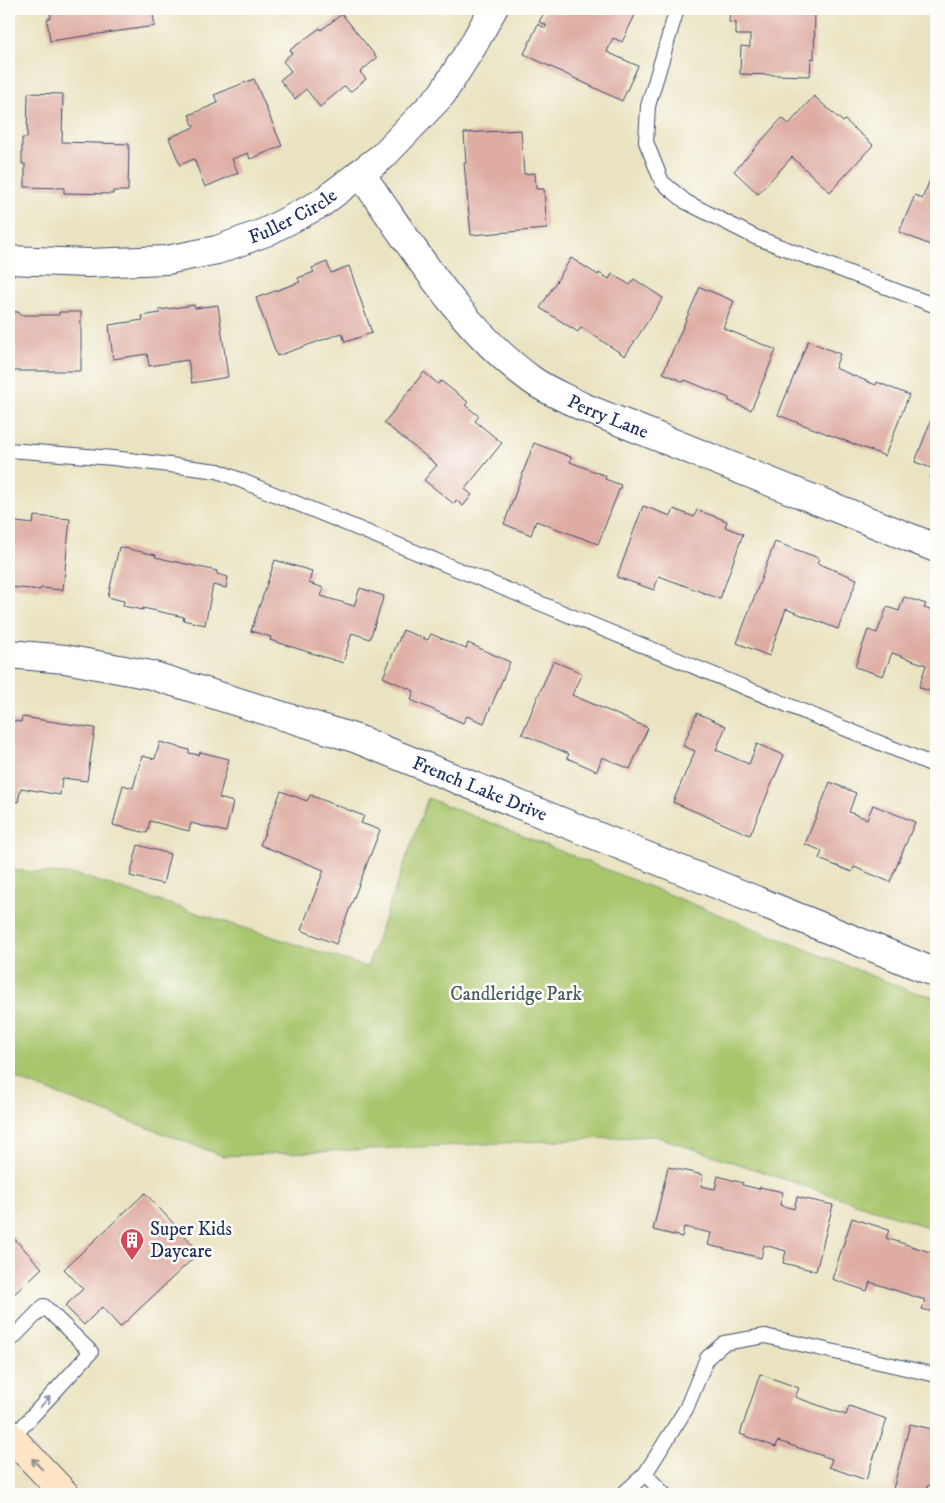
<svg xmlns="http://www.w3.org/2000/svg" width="945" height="1503" font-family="'IM FELL DW Pica',serif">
<rect width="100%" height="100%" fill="#fdfcf7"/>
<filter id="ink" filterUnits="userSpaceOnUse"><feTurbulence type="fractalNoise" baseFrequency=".02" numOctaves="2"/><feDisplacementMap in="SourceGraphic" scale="10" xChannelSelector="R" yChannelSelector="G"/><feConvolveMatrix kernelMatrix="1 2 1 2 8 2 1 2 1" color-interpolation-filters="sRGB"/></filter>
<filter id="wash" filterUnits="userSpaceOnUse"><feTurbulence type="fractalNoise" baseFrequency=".0096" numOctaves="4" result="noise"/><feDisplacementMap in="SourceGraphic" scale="20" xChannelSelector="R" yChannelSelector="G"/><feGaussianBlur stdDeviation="1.12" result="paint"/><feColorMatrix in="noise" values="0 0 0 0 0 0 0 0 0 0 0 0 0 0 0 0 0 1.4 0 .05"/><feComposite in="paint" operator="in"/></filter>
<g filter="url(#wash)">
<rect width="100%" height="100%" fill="#eae3c1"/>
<path fill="#a9c66d" stroke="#627a66" d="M428 798 910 991 936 997V1230L655 1136 223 1156 9 1076V870L78 875 367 967Z"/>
<g id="blocks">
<g fill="#deaca2">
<path d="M50 9H152L155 26 50 41 47 19 51 18Z"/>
<path d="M546 9H627L636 13 622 42 613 38 607 52 638 66 622 101 524 54 538 24 545 28 546 25 539 22Z"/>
<path d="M730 9H815L814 59 811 58 810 76 740 74 741 46 750 47V35H736V23L729 22Z"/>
<path d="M342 14 377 58 360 72 366 79 350 92 345 86 320 107 306 89 295 99 280 80 291 71 283 61 292 53 290 50 320 28 321 30Z"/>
<path d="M254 79 282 146 250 159 248 153 232 159 238 173 205 187 194 159 180 165 169 138 194 127 189 115 218 103 214 95Z"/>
<path d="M28 93 63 94 62 142 129 144 128 191H113V194L64 193V188L25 187V164H22V138H27Z"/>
<path d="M814 96 843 122 845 120 873 145 830 192 792 157 758 194 734 171 782 118 789 124Z"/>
<path d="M521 130 524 174 535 173 536 189H544L547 229 471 235 464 163H466L464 133Z"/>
<path d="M936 165V243L935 247 899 232 915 195 922 199Z"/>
<path d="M571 258 598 275 599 273 609 279 612 274 630 285 634 279 663 298 625 356 581 327 578 332 540 308Z"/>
<path d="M327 262 331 273 349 266 372 333 345 342 342 333 277 356 256 298 300 282 298 278 314 272 312 268Z"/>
<path d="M700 287 734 301 723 328 776 350 751 410 729 401V398L685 380 684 382 663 373Z"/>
<path d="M194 305 195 308 218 305 228 377 192 383 188 360 149 366 147 354 113 359 109 325 143 320 142 316 160 313 159 310Z"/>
<path d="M9 312H19L20 315H59V312H81V371H9Z"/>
<path d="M808 341 840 354 835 368 876 385 877 382 909 395 885 456 778 415Z"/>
<path d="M424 372 438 384 441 381 468 402 465 405 479 416 475 421 502 443 465 489 472 495 463 506 456 500 454 504 424 480 437 465 384 423Z"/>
<path d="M936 407V482L930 479 934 469 915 462Z"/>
<path d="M534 443 571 457 570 462 606 476 605 479 621 485 598 544 536 521 531 535 504 524Z"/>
<path d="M643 506 671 516 674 509 694 517 697 510 727 521 725 527 743 534 720 599 659 576 654 590 617 577Z"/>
<path d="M34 516 70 519 63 590 41 588 40 590 9 587V521L33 524Z"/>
<path d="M775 542 819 558 817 563 857 579 838 629 786 609 769 656 737 643Z"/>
<path d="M119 547 156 555 155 557 217 571V574L228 577 226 588 213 585 205 625 183 620 184 617 143 608V610L123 606 124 601 108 597Z"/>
<path d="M275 560 312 571 309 583 324 588 321 596 354 606 360 588 384 596 370 639 352 633 343 663 270 640 271 637 251 631Z"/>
<path d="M904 597 926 604 924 608 936 612V694L919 687 926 665 892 653 883 676 855 667 868 630 877 633 887 607 899 611Z"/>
<path d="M403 630 428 640 431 634 466 649 468 643 510 662 484 723 467 716 463 723 411 700 414 691 383 677Z"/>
<path d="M553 661 582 673 572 695 648 728 630 769 602 757 597 771 567 758 569 754 522 734Z"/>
<path d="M697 713 726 726 716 750 749 764 757 744 784 755 750 835 673 802 695 751 683 746Z"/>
<path d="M22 717 95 728 87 781 62 778 60 795 21 788 18 802 9 800V720L21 722Z"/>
<path d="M160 742 189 750V753L199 755 200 752 229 759 219 798 233 802 226 832 191 823 189 831 150 821 147 833 113 825 123 785 133 788 142 756 155 759Z"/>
<path d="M830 782 856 793 849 812 867 819 873 805 915 822 890 882 854 867 852 872 819 859 822 851 805 844Z"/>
<path d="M281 791 307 801 310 795 364 816 361 823 380 830 336 944 301 930 324 870 260 845Z"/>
<path d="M138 845 170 854 163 884 130 876Z"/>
<path d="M668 1167 703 1175 701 1186 715 1189 718 1176 743 1183 742 1185 759 1189 760 1187 783 1192 780 1205 794 1209 797 1197 833 1205 816 1271 783 1263 786 1251 764 1245 761 1258 708 1245 711 1233 684 1227 682 1237 653 1230Z"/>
<path d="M145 1193 200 1252 120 1327 102 1307 84 1325 65 1306 83 1289 64 1269Z"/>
<path d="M852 1218 889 1230 886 1238 936 1254V1313L922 1309 925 1300 870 1282 867 1291 832 1279Z"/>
<path d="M9 1233 42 1268 9 1299Z"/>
<path d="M760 1374 799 1388 795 1397 846 1415 849 1406 887 1419 866 1480 829 1467 832 1459 778 1441 776 1447 740 1434Z"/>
<path d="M910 1424 936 1430V1487L928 1485 926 1494H916L893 1489Z"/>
</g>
</g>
</g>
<g filter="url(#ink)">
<use href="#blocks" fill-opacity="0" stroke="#3a4a6d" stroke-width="1"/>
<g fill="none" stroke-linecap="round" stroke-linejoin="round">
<g stroke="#3a4a6d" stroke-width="16">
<g id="lane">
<path d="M677 9 648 106 646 142 662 182 686 202 755 237 936 306"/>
<path d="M9 450 113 458 218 471 936 766"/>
<path d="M9 1342 44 1306 91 1352 12 1438"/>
<path d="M645 1474 664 1494"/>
<path d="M623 1494 645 1474 686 1409 707 1358 724 1343 765 1336 936 1375"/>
</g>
</g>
<g stroke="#3a4a6d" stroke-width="30">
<g id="street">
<path id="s1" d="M360 173C411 244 460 328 532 380 547 391 566 398 583 407L936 548"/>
<path id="s2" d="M9 260 88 263 167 260 217 250 266 232 320 204 383 156 442 94 472 47 493 9"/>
<path id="s3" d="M9 654 65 659 151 675 357 739 936 973"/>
</g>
</g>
<g stroke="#3a4a6d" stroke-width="30">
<path id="secondary" d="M9 1435 65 1494"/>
</g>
<use href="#lane" stroke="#fff" stroke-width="14"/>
<use href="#street" stroke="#fff" stroke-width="28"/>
<use href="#secondary" stroke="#fde5c5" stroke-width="28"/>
</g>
<defs><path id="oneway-shaft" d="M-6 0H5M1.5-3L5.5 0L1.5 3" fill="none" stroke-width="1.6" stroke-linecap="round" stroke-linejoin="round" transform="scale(1.25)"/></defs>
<use stroke="#8d97ae" href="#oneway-shaft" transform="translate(45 1402) rotate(-47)"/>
<use stroke="#8c8a92" href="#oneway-shaft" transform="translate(37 1464) rotate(-134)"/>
</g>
<defs>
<g id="building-pin" transform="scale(1.25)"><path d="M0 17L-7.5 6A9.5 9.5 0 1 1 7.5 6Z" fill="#d1495b" stroke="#fdfcf7"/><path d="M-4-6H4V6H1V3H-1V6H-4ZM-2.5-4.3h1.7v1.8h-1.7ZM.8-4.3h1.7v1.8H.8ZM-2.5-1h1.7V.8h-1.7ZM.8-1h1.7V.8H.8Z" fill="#fff"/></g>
</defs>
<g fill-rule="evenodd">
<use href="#building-pin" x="132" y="1240"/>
</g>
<g text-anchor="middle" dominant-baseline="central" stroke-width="5" stroke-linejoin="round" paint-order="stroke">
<g font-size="19" fill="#1b2f5e" stroke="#fdfcf7">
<text stroke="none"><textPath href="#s2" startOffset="292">Fuller Circle</textPath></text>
<text stroke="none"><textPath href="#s1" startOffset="355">Perry Lane</textPath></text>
<text stroke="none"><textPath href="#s3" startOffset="492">French Lake Drive</textPath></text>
</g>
<g font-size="19" fill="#465c62" stroke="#fdfcf7">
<text x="516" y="994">Candleridge Park</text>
</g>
<g font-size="19" fill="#1b2f5e" stroke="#fdfcf7" text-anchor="start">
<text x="150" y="1229">Super Kids<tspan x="150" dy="22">Daycare</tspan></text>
</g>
</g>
<rect width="945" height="1503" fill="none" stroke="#fdfcf7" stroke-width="30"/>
</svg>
